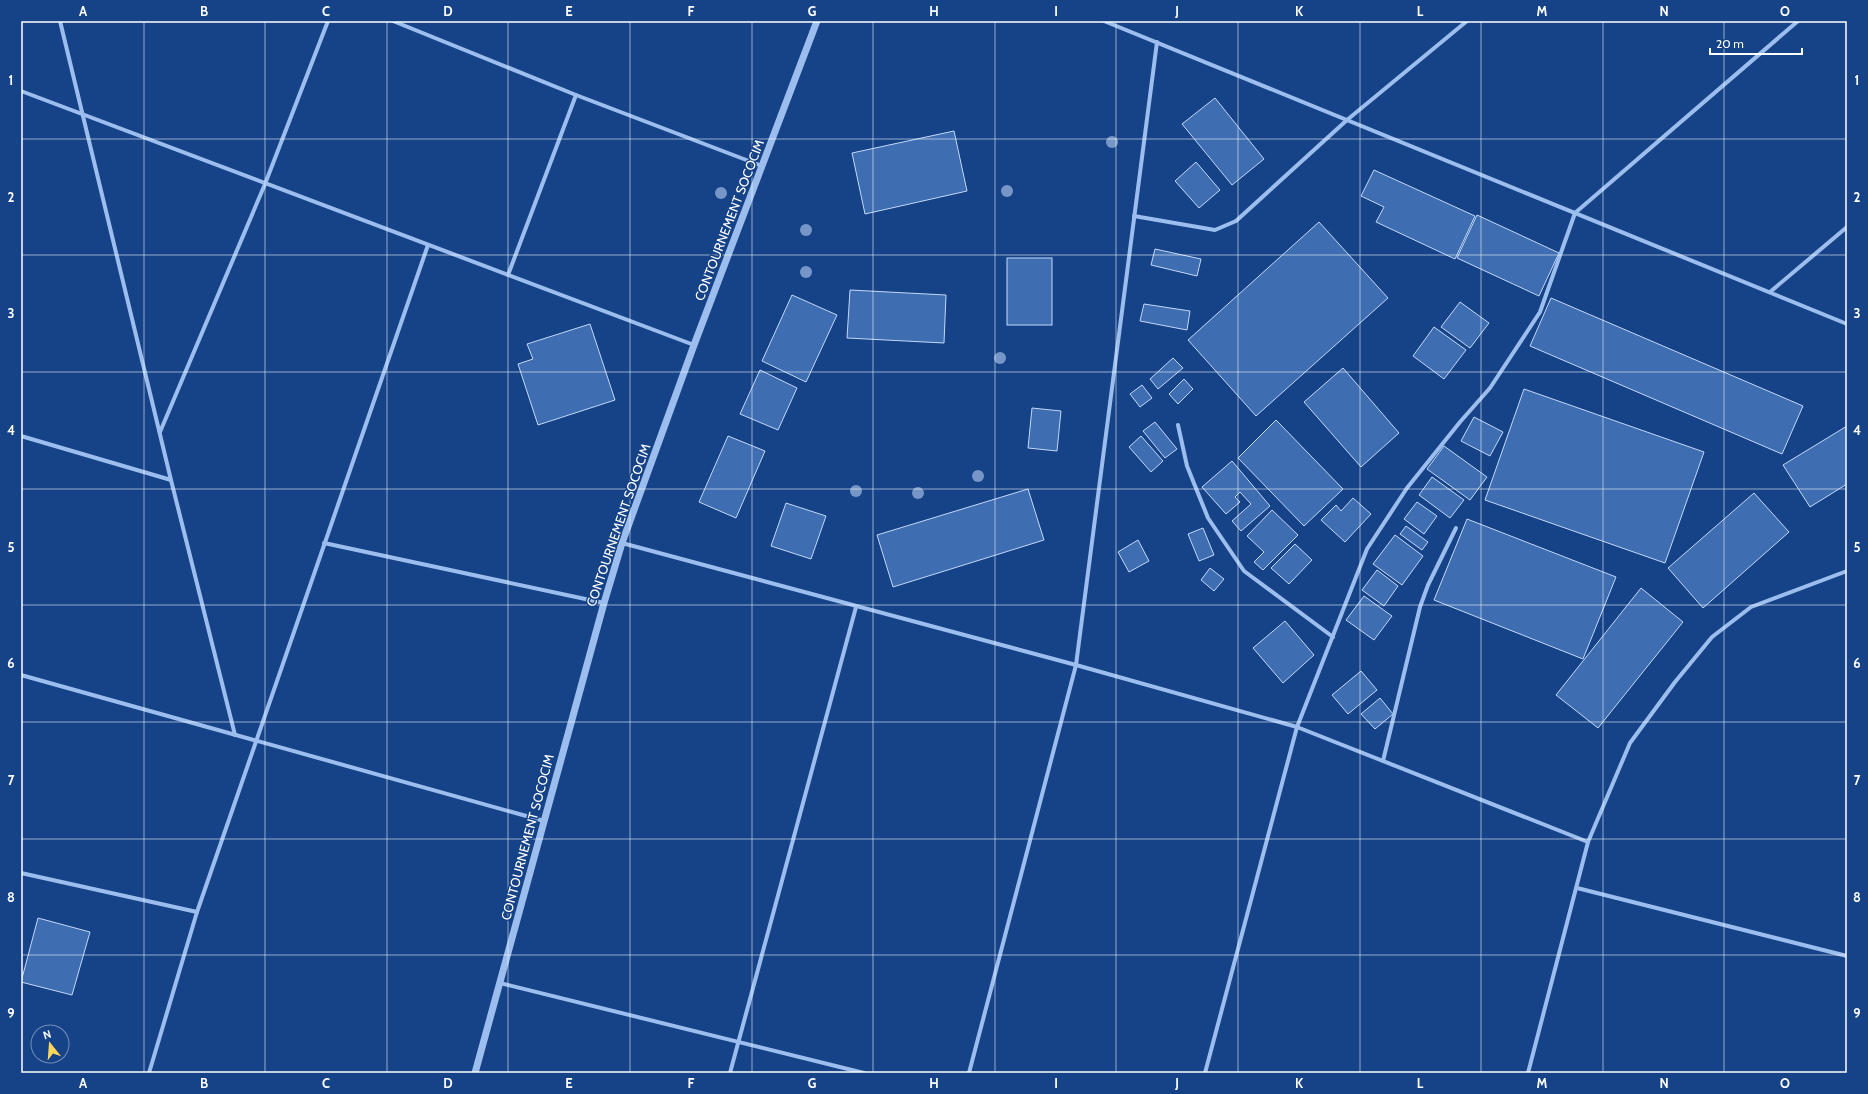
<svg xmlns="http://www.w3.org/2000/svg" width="1868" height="1094" font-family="Cabin,sans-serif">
<rect width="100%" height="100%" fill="#164387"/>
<g fill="#3e6db1" stroke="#c2d9fa">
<path d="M1215 98 1264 159 1232 185 1182 124Z"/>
<path d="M954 131 967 191 865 214 852 153Z"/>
<path d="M1196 162 1220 190 1199 208 1175 181Z"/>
<path d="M1374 170 1475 216 1455 259 1376 222 1384 207 1361 196Z"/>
<path d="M1477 215 1559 253 1539 296 1457 258Z"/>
<path d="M1319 222 1388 298 1256 416 1188 340Z"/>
<path d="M1155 249 1201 259 1197 276 1151 265Z"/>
<rect x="1007" y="258" width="45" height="67"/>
<path d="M850 290 946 295 944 343 847 338Z"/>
<path d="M792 295 837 315 806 382 762 361Z"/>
<path d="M1551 298 1803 406 1782 454 1530 346Z"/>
<path d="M1460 302 1489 323 1470 348 1441 327Z"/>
<path d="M1144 304 1190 311 1187 330 1140 321Z"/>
<path d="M590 324 615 400 538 425 518 364 533 359 527 344Z"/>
<path d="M1434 327 1466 350 1444 379 1413 356Z"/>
<path d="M1173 358 1183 368 1158 389 1150 379Z"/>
<path d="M1343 368 1399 433 1361 467 1304 402Z"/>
<path d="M760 370 797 388 778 430 740 414Z"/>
<path d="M1184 379 1193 389 1178 404 1169 394Z"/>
<path d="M1142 385 1152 398 1140 407 1130 394Z"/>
<path d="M1524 389 1704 452 1665 563 1485 500Z"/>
<path d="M1032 408 1061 411 1057 451 1028 448Z"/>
<path d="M1474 417 1503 432 1490 456 1461 441Z"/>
<path d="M1276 420 1343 489 1304 526 1238 458Z"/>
<path d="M1155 422 1177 449 1165 458 1143 431Z"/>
<path d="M1847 426V484L1810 507 1783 465Z"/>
<path d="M728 436 765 451 736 518 699 502Z"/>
<path d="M1141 436 1163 461 1151 472 1129 447Z"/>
<path d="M1444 446 1487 477 1470 500 1427 469Z"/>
<path d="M1232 461 1270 506 1241 531 1232 521 1251 504 1240 492 1235 497 1240 502 1226 514 1202 487Z"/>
<path d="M1432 477 1464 500 1450 518 1419 495Z"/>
<path d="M1028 489 1044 540 893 587 877 535Z"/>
<path d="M1754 493 1789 532 1703 608 1668 568Z"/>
<path d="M1353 498 1371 514 1345 542 1321 520 1336 505 1341 511Z"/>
<path d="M1417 502 1437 516 1424 534 1404 519Z"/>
<path d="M786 503 826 516 811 559 771 546Z"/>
<path d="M1272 510 1298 535 1263 570 1254 562 1264 552 1247 536Z"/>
<path d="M1467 519 1616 577 1583 659 1434 600Z"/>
<path d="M1406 526 1428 542 1422 550 1400 534Z"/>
<path d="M1203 528 1214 555 1199 561 1188 534Z"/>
<path d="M1395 535 1423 556 1402 585 1373 564Z"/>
<path d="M1138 540 1149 561 1129 572 1118 552Z"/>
<path d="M1295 544 1312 560 1289 584 1271 568Z"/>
<path d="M1210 568 1224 579 1214 591 1201 580Z"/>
<path d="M1377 570 1398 586 1384 606 1362 590Z"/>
<path d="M1641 588 1683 622 1598 728 1556 695Z"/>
<path d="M1364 596 1392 616 1374 640 1346 620Z"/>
<path d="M1285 621 1314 655 1283 683 1253 648Z"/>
<path d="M1361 671 1377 690 1348 714 1332 695Z"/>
<path d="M1380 698 1393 714 1375 729 1361 714Z"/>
<path d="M38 918 90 932 72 995 21 982Z"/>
</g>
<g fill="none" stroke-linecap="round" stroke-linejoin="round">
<g stroke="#9cbeee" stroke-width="4">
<path d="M60 21 171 480 235 735"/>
<path d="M393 21 576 95 762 166"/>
<path d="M1104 21 1847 324"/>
<path d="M21 91 694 345"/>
<path d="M1134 216 1215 230 1236 221 1347 120 1467 21"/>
<path d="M508 275 576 95"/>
<path d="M1770 292 1847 227"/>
<path d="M1178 425 1187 466 1208 518 1244 571 1333 637"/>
<path d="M160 432 265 184 328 21"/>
<path d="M21 436 171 480"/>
<path d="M324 543 604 603"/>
<path d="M622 543 1076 665 1297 727 1588 842"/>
<path d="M21 675 544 821"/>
<path d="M1383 761 1420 607 1428 585 1456 528"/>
<path d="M21 873 197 912"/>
<path d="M1577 888 1847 956"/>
<path d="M500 983 864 1073"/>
<path d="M149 1073 197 912 428 245"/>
<path d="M730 1073 856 607"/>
<path d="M969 1073 1076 665 1157 42"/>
<path d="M1205 1073 1297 727 1367 549 1407 488 1460 422 1490 388 1540 312 1575 213 1798 21"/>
<path d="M1528 1073 1588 842 1630 743 1675 682 1712 637 1751 607 1847 571"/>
</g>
<path stroke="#9cbeee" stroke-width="7" d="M475 1073 604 603 622 543 694 345 817 21"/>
</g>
<g fill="#7596c6">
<circle cx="1112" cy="142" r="6"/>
<circle cx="1007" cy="191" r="6"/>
<circle cx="721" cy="193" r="6"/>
<circle cx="806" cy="230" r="6"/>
<circle cx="806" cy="272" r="6"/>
<circle cx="1000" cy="358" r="6"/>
<circle cx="978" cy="476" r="6"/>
<circle cx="856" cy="491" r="6"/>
<circle cx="918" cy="493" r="6"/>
</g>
<path fill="none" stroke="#fff" stroke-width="1" stroke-opacity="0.55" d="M144 21V1073M265 21V1073M387 21V1073M508 21V1073M630 21V1073M752 21V1073M873 21V1073M995 21V1073M1116 21V1073M1238 21V1073M1360 21V1073M1481 21V1073M1603 21V1073M1724 21V1073M21 139H1847M21 255H1847M21 372H1847M21 489H1847M21 605H1847M21 722H1847M21 839H1847M21 955H1847"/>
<g text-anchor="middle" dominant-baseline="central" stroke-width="3" stroke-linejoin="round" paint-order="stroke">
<g font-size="13" fill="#fff" stroke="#164387">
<text transform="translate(729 220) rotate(-69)">CONTOURNEMENT SOCOCIM</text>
<text transform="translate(618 525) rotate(-71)">CONTOURNEMENT SOCOCIM</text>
<text transform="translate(527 837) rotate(-75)">CONTOURNEMENT SOCOCIM</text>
</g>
</g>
<rect width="1868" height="1094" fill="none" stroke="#164387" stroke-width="44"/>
<g transform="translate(50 1044) rotate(343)"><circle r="19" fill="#164387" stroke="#738eb7"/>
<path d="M0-3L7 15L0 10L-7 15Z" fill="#ffd659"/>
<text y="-6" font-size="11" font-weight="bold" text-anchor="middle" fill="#ffffff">N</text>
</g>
<path d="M1710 48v6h92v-6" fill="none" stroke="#ffffff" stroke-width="2"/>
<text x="1716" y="48" font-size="12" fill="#ffffff" stroke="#164387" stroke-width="3" paint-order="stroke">20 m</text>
<rect x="22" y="22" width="1824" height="1050" fill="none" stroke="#fff" stroke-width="1.5"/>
<g font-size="13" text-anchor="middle" font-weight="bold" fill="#fff">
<text x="83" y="16">A</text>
<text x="204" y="16">B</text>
<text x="326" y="16">C</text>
<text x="448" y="16">D</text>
<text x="569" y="16">E</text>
<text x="691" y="16">F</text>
<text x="812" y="16">G</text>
<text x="934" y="16">H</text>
<text x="1056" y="16">I</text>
<text x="1177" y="16">J</text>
<text x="1299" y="16">K</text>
<text x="1420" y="16">L</text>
<text x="1542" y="16">M</text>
<text x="1664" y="16">N</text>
<text x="1785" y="16">O</text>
<text x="11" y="85">1</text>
<text x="1857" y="85">1</text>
<text x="11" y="202">2</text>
<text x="1857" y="202">2</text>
<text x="11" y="318">3</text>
<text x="1857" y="318">3</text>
<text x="11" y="435">4</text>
<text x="1857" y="435">4</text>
<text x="11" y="552">5</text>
<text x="1857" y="552">5</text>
<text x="11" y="668">6</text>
<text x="1857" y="668">6</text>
<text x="11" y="785">7</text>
<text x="1857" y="785">7</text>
<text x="11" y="902">8</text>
<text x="1857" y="902">8</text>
<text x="11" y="1018">9</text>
<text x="1857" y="1018">9</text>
<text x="83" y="1088">A</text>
<text x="204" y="1088">B</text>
<text x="326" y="1088">C</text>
<text x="448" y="1088">D</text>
<text x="569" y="1088">E</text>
<text x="691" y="1088">F</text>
<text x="812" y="1088">G</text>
<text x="934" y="1088">H</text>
<text x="1056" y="1088">I</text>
<text x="1177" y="1088">J</text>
<text x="1299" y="1088">K</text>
<text x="1420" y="1088">L</text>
<text x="1542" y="1088">M</text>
<text x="1664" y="1088">N</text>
<text x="1785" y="1088">O</text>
</g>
</svg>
